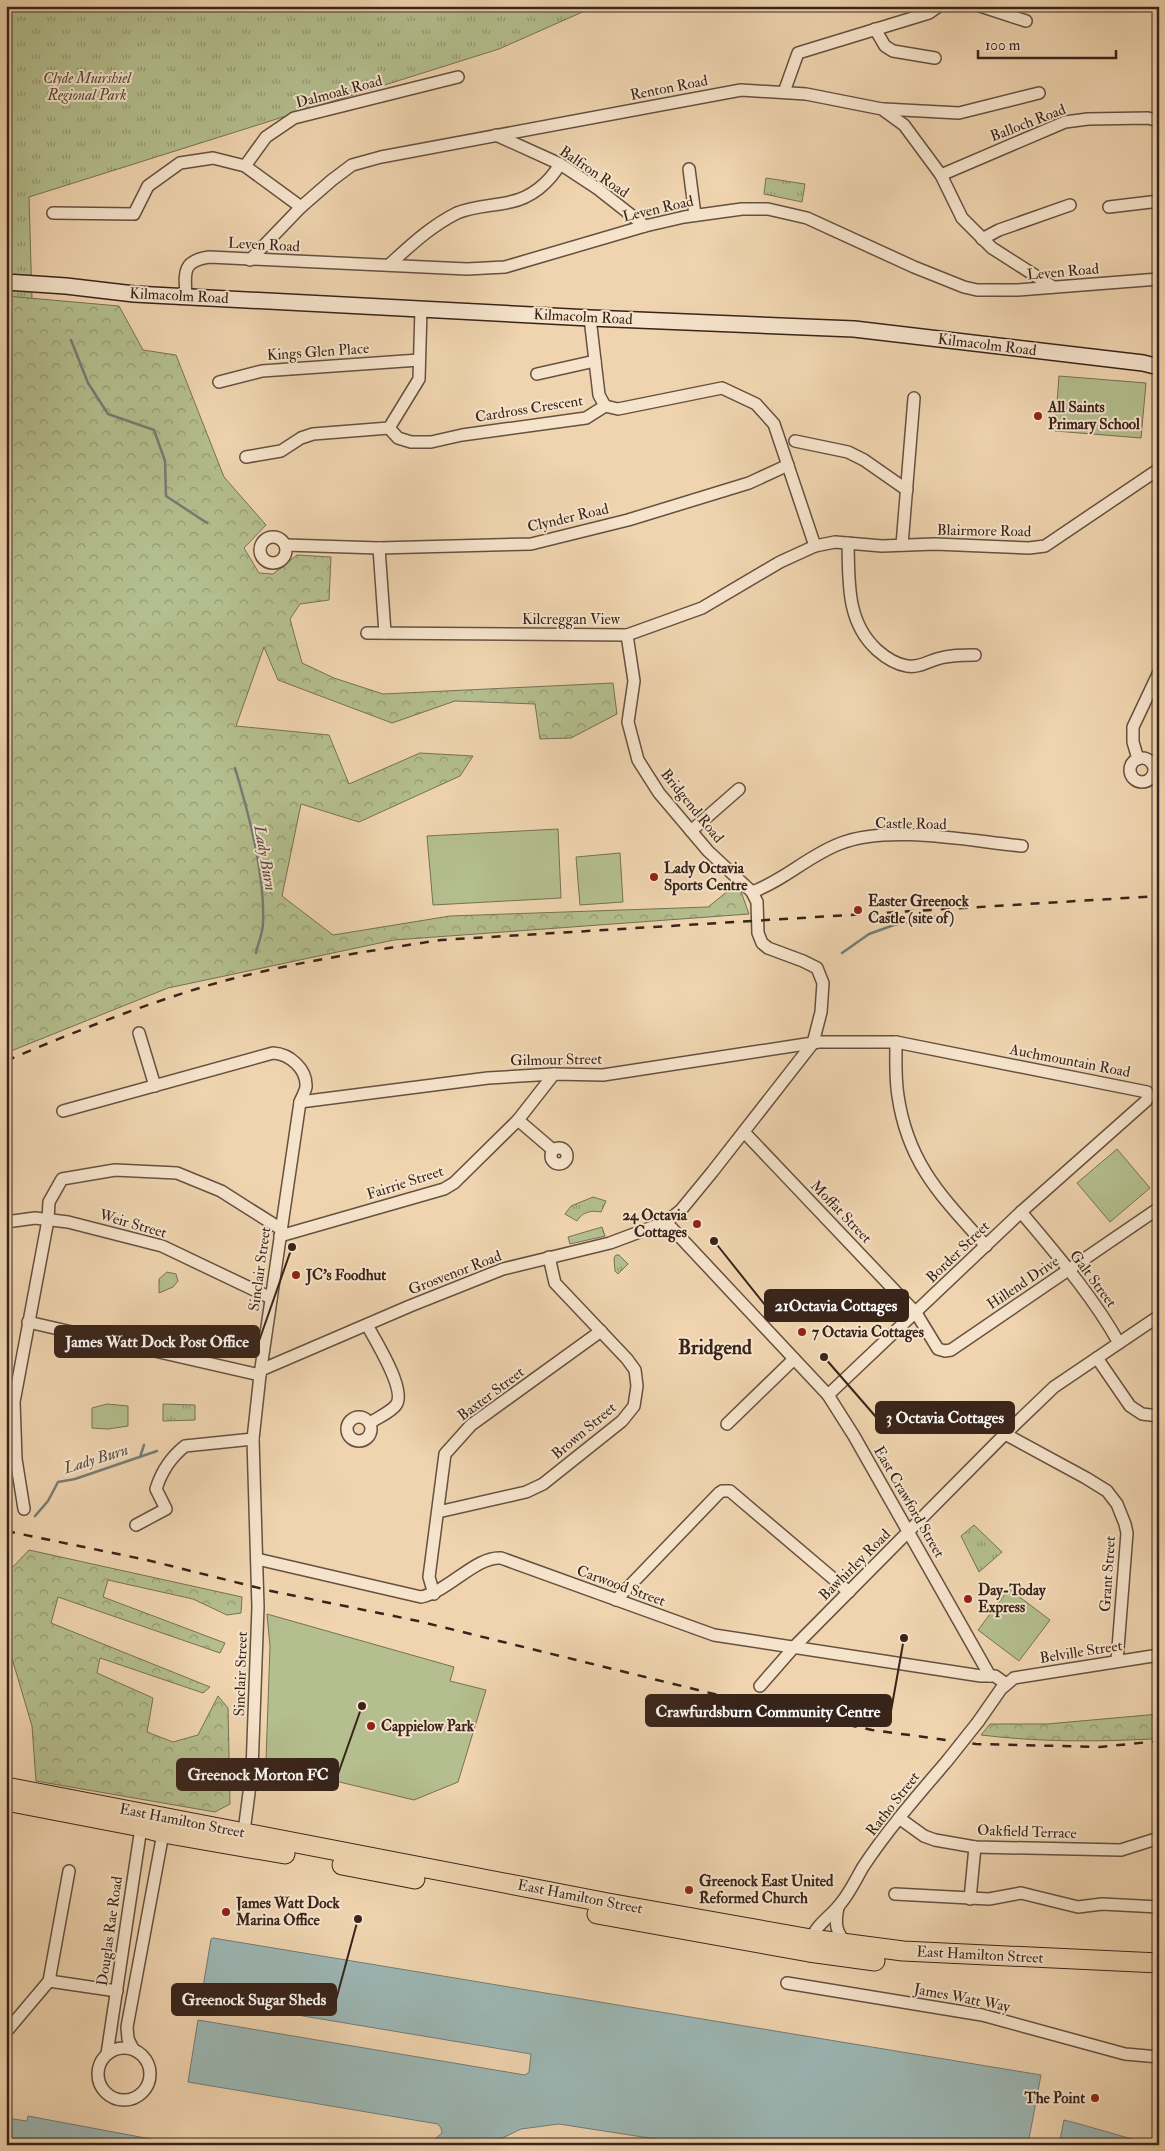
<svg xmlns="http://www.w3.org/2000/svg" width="1165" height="2151" font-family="'IM FELL Double Pica',serif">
<defs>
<pattern id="grass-tufts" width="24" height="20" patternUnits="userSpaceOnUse" patternTransform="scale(1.25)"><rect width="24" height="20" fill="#b4be8e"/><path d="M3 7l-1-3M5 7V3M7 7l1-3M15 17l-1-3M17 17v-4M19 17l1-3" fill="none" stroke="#939a73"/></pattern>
<pattern id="forest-crowns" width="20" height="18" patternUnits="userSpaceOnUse" patternTransform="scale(1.25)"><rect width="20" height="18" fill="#b4be8e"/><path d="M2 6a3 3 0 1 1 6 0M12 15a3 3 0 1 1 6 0" fill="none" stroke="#939a73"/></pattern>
</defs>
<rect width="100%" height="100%" fill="#efd4af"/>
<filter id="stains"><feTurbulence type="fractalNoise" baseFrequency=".004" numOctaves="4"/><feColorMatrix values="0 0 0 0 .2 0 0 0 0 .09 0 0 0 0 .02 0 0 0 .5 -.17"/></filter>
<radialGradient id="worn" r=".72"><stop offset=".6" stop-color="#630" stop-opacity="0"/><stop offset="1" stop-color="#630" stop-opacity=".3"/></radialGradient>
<g fill="url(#grass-tufts)" stroke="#767154">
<path d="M6 6H596L499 49 29 197 38 504 6 540Z"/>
<path d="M766 178 805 184 802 202 764 194Z"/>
<path d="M593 1197 606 1201 601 1212C591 1210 582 1212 577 1221L565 1214 571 1206Z"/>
<path d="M602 1227 605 1236 570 1244 568 1237Z"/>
<path d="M616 1255H619L628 1264 618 1274 615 1271 614 1258Z"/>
<path d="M167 1272 176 1274 178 1281 173 1287 159 1293V1279Z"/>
<path d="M163 1404 195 1405V1420L163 1421Z"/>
<path d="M974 1525 1002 1552 979 1572 961 1536Z"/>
</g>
<g fill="url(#forest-crowns)" stroke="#767154">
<path d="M6 296 119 306 143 350 176 355 224 477 266 525 244 548 259 573 273 574 297 555 331 557 329 600 300 604 290 619 302 663 334 678 383 694 613 683 617 714 571 738 540 739 535 704 455 701 392 723 278 680 264 647 236 726 329 735 349 784 420 753 473 756 460 776 359 822 301 804 282 896 333 935 450 916 708 907 738 883 749 914 394 940 168 988 6 1053Z"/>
<path d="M29 1550 242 1597 241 1613 227 1615 193 1599 108 1580 103 1597 225 1643 220 1653 58 1597 51 1623 210 1687 203 1693 100 1658 97 1673 153 1698 147 1732 173 1742 198 1735 218 1696 228 1708 230 1804 215 1812 36 1781 32 1726 11 1655 6 1647V1574Z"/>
<path d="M1159 1714V1738L1151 1739C1094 1742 1038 1742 981 1735L990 1724H1047Z"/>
</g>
<g fill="#b4be8e" stroke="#767154">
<path d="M1059 376 1146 383 1141 438 1055 431Z"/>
<path d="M558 829 561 898 433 905 427 836Z"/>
<path d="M620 853 623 902 580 905 576 857Z"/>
<path d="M1117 1149 1150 1188 1110 1222 1077 1183Z"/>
<path d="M107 1404 128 1406V1426L108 1429 92 1428V1408Z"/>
<path d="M1009 1589 1050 1620 1019 1661 978 1630Z"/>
<path d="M267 1614 454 1667 450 1681 486 1690 458 1782 414 1800 323 1778 266 1761 270 1646Z"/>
</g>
<g fill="#9cb7b4" stroke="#747c76">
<path d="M213 1938 1041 2075 1029 2139 1032 2143 1048 2145H694L559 2124 521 2129 488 2145H428L442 2133 441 2128 438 2124 188 2082 198 2020 525 2075 529 2072 531 2054 201 1999 211 1939Z"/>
<path d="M28 2116 183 2145H6V2118L27 2121Z"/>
<path d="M1064 2120 1076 2123 1153 2145H1059Z"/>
</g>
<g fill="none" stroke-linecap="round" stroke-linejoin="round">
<g stroke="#747c76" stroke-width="2.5">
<path d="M71 340 88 383 108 414 154 430 165 461 166 496 207 523"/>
<path d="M235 768C249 815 265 874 263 923 263 933 258 943 256 953"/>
<path d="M842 953 869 934 894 925 944 915"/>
<path d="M140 1457 144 1445"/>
<path d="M35 1516 48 1501 58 1482 75 1479 157 1451"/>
</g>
<g stroke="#66503f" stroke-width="14">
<g id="minor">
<path d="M980 6 1026 21"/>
<path d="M875 29 885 46 893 51 935 58"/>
<path d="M784 92 798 53 929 13 939 6"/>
<path d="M884 109 959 113 1039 93"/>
<path d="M496 135 560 164 598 189 645 226"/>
<path d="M245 166 266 137 294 118 458 77"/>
<path d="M689 169 695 215"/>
<path d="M941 175 1065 122 1088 119 1148 118 1159 121"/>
<path d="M1109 207 1159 201"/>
<path d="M53 213 134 214 148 186 180 163 213 158 245 166 301 207"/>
<path d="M982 239 999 230 1070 205"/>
<path d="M250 260 301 207 332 180 352 165 381 157 741 90 806 94 882 109 904 125 941 175 962 218 992 248 1053 287"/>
<path d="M390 264C411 245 431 226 457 213 473 206 493 206 510 202 531 198 549 183 560 164"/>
<path d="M186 297C185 274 181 261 209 257L467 269 505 267 645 226 684 217 742 209H768L807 218 914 267 964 287 977 290H1018L1159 279"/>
<path d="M590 318 599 395 605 406"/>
<path d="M537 374 595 361"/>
<path d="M219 382 262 371 419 360"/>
<path d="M389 428 398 438 411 442H431L462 435 586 418 605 406 618 409 722 388 756 404 774 424 815 546"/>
<path d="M795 441 848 452 864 460 907 490"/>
<path d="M246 457 281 451 301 438 313 434 389 428 419 379 421 309"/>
<circle cx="273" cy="550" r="13"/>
<path d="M848 543C849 581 846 622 877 650 886 658 895 664 907 666 918 668 927 662 937 659 949 655 962 655 975 655"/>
<path d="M286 545 379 548 531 544 628 520 749 483 788 465"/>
<path d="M902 545 914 398"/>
<path d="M379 548 385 633"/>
<path d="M367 633 627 635 702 608 780 562 815 546 835 542 882 546 935 544 1029 548 1045 546 1159 469"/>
<circle cx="1142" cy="770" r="12"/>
<path d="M1138 759 1133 742V727L1159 672"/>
<path d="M691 831 739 789"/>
<path d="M752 892C783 881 808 856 839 844 888 824 970 841 1022 846"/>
<path d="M139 1033 155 1086"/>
<path d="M896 1042C896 1060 895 1078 898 1096 908 1164 942 1197 986 1246"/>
<path d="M300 1102 488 1078 554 1074 603 1075 819 1042H896L1147 1092 1148 1097 1146 1101 1021 1212 828 1395"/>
<path d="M63 1111 273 1053C290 1054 307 1069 306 1087 305 1092 302 1097 300 1102L260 1375 253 1439 258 1607 252 1770 243 1839"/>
<path d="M518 1120 553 1150"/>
<path d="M744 1132 916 1313 938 1349 945 1351 951 1350 1159 1208"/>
<circle cx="559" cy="1156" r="8"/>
<path d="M1021 1212C1056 1254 1092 1295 1119 1343"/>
<path d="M6 1222 35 1218 68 1222 162 1246 271 1298"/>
<path d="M666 1222 828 1395 854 1436 990 1676"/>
<path d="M280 1236 444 1189 454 1183 518 1120 554 1074"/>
<path d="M28 1322 260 1375"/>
<path d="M367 1325C375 1340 407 1390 396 1405 391 1412 377 1418 370 1423"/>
<path d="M1097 1358 1130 1406 1142 1414 1159 1416"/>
<path d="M261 1370 410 1306 503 1269 610 1243 666 1222 681 1210 713 1171 813 1043 821 1012 823 983 817 968 803 961 768 948 762 943 758 933 757 902 752 892 708 851 659 793 638 760 628 722 634 681 627 635"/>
<circle cx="359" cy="1429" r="12"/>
<path d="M727 1424 794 1359"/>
<path d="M1005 1434 1086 1478 1107 1491 1117 1504 1125 1524 1127 1533 1117 1661"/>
<path d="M24 1509 16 1459 14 1402 48 1220 49 1202 62 1179 115 1170 177 1173 221 1191 281 1229"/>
<path d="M438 1512 526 1492 543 1484 622 1421 634 1406 637 1386 635 1370 627 1359 555 1283 549 1257"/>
<path d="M136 1525 166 1509 156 1489C161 1473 171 1457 185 1446L253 1439"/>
<path d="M257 1559 421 1597C449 1591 476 1556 501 1558L714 1635 981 1676H995L1006 1684"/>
<path d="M434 1594 429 1577 445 1454 471 1425 601 1331"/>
<path d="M616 1600 719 1493 722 1491H730L849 1592"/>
<path d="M760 1686 795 1646 1005 1434 1054 1387 1159 1316"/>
<path d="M978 1722 1001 1689 1014 1678 1159 1655"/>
<path d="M899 1818 924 1836 935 1840 975 1847 1121 1850 1159 1838"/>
<path d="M895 1894 989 1899 1021 1893 1078 1907 1102 1904 1159 1907"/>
<path d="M970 1899 975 1847"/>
<path d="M838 1907C835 1923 835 1932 847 1944"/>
<path d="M811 1942C814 1925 831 1917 841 1903 850 1892 856 1879 863 1867 888 1829 918 1795 947 1761"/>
<path d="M49 1981 117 1991"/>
<path d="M787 1983 982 2015 1125 2054 1159 2057"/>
<path d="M6 2032 49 1981 69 1871"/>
<circle cx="124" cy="2074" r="26"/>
<path d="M133 2049 128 2039 127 2027 164 1828"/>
<path d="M107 2054 142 1821"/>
</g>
</g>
<g stroke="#39241a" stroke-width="18">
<path id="secondary" d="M6 282 66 286 134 294 590 318 854 329 1143 363 1159 367"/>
</g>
<g stroke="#39241a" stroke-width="21">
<g id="trunk">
<path d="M6 1787 608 1903 811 1939 903 1951 1159 1963"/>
<path d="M6 1801 141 1827 163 1833 285 1854"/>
<path d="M342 1865 415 1879"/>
<path d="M597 1914 809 1952 875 1961"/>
</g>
</g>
<use href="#minor" stroke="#f5e3cb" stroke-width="11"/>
<use href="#secondary" stroke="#f5e3cb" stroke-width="15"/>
<use href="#trunk" stroke="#efd4af" stroke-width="19"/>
<g stroke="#39241a" stroke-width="2.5" stroke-dasharray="9 9" stroke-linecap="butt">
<path d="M6 1061C71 1033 137 1007 206 986 282 964 362 952 441 940L1159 896"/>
<path d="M6 1531 147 1560 271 1591 418 1621 775 1709 872 1730 976 1744 1100 1747 1159 1741"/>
</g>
<g stroke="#66503f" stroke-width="14" stroke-linecap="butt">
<path id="minor-bridge" d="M947 1761 978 1722"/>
</g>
<use href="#minor-bridge" stroke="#f5e3cb" stroke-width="11"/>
</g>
<g fill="#8f2418" stroke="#f5e3cb" stroke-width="2">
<circle cx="1038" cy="416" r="5"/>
<circle cx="654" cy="877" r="5"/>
<circle cx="858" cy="910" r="5"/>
<circle cx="697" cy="1224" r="5"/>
<circle cx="296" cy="1275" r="5"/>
<circle cx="802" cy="1332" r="5"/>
<circle cx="968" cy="1599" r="5"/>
<circle cx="371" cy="1726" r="5"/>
<circle cx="689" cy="1890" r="5"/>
<circle cx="226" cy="1912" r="5"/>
<circle cx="1095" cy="2098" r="5"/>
</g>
<g text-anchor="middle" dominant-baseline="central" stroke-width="4" stroke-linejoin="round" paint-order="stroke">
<g font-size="15" font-style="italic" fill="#584a37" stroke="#f5e3cb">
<text x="87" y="78">Clyde Muirshiel<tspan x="87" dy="17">Regional Park</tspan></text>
</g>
<g font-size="15" fill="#39241a" stroke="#f5e3cb">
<text transform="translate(669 88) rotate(-11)">Renton Road</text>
<text transform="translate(339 92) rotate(-15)">Dalmoak Road</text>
<text transform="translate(1028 123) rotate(-21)">Balloch Road</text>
<text transform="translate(594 172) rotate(34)">Balfron Road</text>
<text transform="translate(658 209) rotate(-13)">Leven Road</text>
<text transform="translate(264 245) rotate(3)">Leven Road</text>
<text transform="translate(1063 272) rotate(-5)">Leven Road</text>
<text transform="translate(179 296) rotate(3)">Kilmacolm Road</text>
<text transform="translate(583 317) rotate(3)">Kilmacolm Road</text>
<text transform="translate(987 345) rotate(7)">Kilmacolm Road</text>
<text transform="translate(318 352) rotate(-4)">Kings Glen Place</text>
<text transform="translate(529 409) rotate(-9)">Cardross Crescent</text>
<text transform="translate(568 518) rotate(-13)">Clynder Road</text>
<text transform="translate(984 531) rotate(1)">Blairmore Road</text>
<text x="571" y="619">Kilcreggan View</text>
<text transform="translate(692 806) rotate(51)">Bridgend Road</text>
<text transform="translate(911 824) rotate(1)">Castle Road</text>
<text transform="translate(556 1060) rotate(-1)">Gilmour Street</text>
<text transform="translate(1070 1061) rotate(11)">Auchmountain Road</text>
<text transform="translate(405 1183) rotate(-18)">Fairrie Street</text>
<text transform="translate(841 1212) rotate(46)">Moffat Street</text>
<text transform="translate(133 1224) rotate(16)">Weir Street</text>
<text transform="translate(958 1252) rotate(-44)">Border Street</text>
<text transform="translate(260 1269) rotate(-82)">Sinclair Street</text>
<text transform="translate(455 1273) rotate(-21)">Grosvenor Road</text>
<text transform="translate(1093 1279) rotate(53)">Galt Street</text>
<text transform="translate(1023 1283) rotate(-34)">Hillend Drive</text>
<text transform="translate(491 1394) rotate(-37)">Baxter Street</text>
<text transform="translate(584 1431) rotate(-40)">Brown Street</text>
<text transform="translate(909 1502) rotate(60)">East Crawford Street</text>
<text transform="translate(855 1565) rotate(-45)">Bawhirley Road</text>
<text transform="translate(1108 1574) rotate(-86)">Grant Street</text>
<text transform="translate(621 1586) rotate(20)">Carwood Street</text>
<text transform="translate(1081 1652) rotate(-9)">Belville Street</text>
<text transform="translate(241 1674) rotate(-88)">Sinclair Street</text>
<text transform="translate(893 1804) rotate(-52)">Ratho Street</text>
<text transform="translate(182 1821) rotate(11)">East Hamilton Street</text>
<text transform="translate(1027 1832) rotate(2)">Oakfield Terrace</text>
<text transform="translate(580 1897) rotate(11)">East Hamilton Street</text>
<text transform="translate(110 1931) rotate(-82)">Douglas Rae Road</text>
<text transform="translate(980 1955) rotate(3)">East Hamilton Street</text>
<text transform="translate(962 1998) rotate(11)">James Watt Way</text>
</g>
<g font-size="15" font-weight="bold" fill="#39241a" stroke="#f5e3cb" text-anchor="start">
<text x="1048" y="407">All Saints<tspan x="1048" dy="17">Primary School</tspan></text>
<text x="664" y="868">Lady Octavia<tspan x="664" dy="17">Sports Centre</tspan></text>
<text x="868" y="901">Easter Greenock<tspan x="868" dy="17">Castle (site of)</tspan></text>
<text x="687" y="1215" text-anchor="end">24 Octavia<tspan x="687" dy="17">Cottages</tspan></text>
<text x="306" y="1275">JC's Foodhut</text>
<text x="812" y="1332">7 Octavia Cottages</text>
<text x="978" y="1590">Day-Today<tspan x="978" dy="17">Express</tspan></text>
<text x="381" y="1726">Cappielow Park</text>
<text x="699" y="1881">Greenock East United<tspan x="699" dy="17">Reformed Church</tspan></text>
<text x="236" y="1903">James Watt Dock<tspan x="236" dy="17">Marina Office</tspan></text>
<text x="1085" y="2098" text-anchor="end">The Point</text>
</g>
<g font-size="16" font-style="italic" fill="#524940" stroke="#f5e3cb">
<text transform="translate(265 858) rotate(80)">Lady Burn</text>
<text transform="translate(96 1459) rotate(-17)">Lady Burn</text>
</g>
<g font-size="20" font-weight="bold" fill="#39241a" stroke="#f5e3cb">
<text x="715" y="1347">Bridgend</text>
</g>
</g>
<path fill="none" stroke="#39241a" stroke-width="2" d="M714 1241L765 1305M292 1247L259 1341M824 1357L876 1417M904 1638L891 1711M362 1706L338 1774M358 1919L336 2000"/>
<g fill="#39241a" stroke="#f5e3cb" stroke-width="2">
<circle cx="714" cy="1241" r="5"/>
<circle cx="292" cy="1247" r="5"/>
<circle cx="824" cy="1357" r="5"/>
<circle cx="904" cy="1638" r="5"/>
<circle cx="362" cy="1706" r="5"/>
<circle cx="358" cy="1919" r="5"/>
</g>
<g fill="#39241a" stroke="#39241a" stroke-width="2">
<rect x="765" y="1290" width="143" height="31" rx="5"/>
<rect x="55" y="1326" width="204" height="31" rx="5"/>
<rect x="876" y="1402" width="138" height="31" rx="5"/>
<rect x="646" y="1695" width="245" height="31" rx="5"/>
<rect x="177" y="1759" width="161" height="31" rx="5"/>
<rect x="172" y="1984" width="164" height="31" rx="5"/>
</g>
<g font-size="16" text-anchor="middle" font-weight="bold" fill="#fff">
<text x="836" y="1311">21Octavia Cottages</text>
<text x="157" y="1347">James Watt Dock Post Office</text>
<text x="945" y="1423">3 Octavia Cottages</text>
<text x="768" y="1717">Crawfurdsburn Community Centre</text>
<text x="258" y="1780">Greenock Morton FC</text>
<text x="254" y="2005">Greenock Sugar Sheds</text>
</g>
<rect width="1165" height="2151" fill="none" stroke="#efd4af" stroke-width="25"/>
<rect x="8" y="8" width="1150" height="2136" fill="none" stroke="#39241a" stroke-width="2.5"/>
<rect x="12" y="12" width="1140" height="2126" fill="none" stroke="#39241a"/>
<path d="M978 50v8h138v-8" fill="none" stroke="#39241a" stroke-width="2.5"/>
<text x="985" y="50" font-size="15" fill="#39241a" stroke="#f5e3cb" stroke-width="4" paint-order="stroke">100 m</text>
<rect width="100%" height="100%" filter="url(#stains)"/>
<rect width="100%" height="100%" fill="url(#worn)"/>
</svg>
